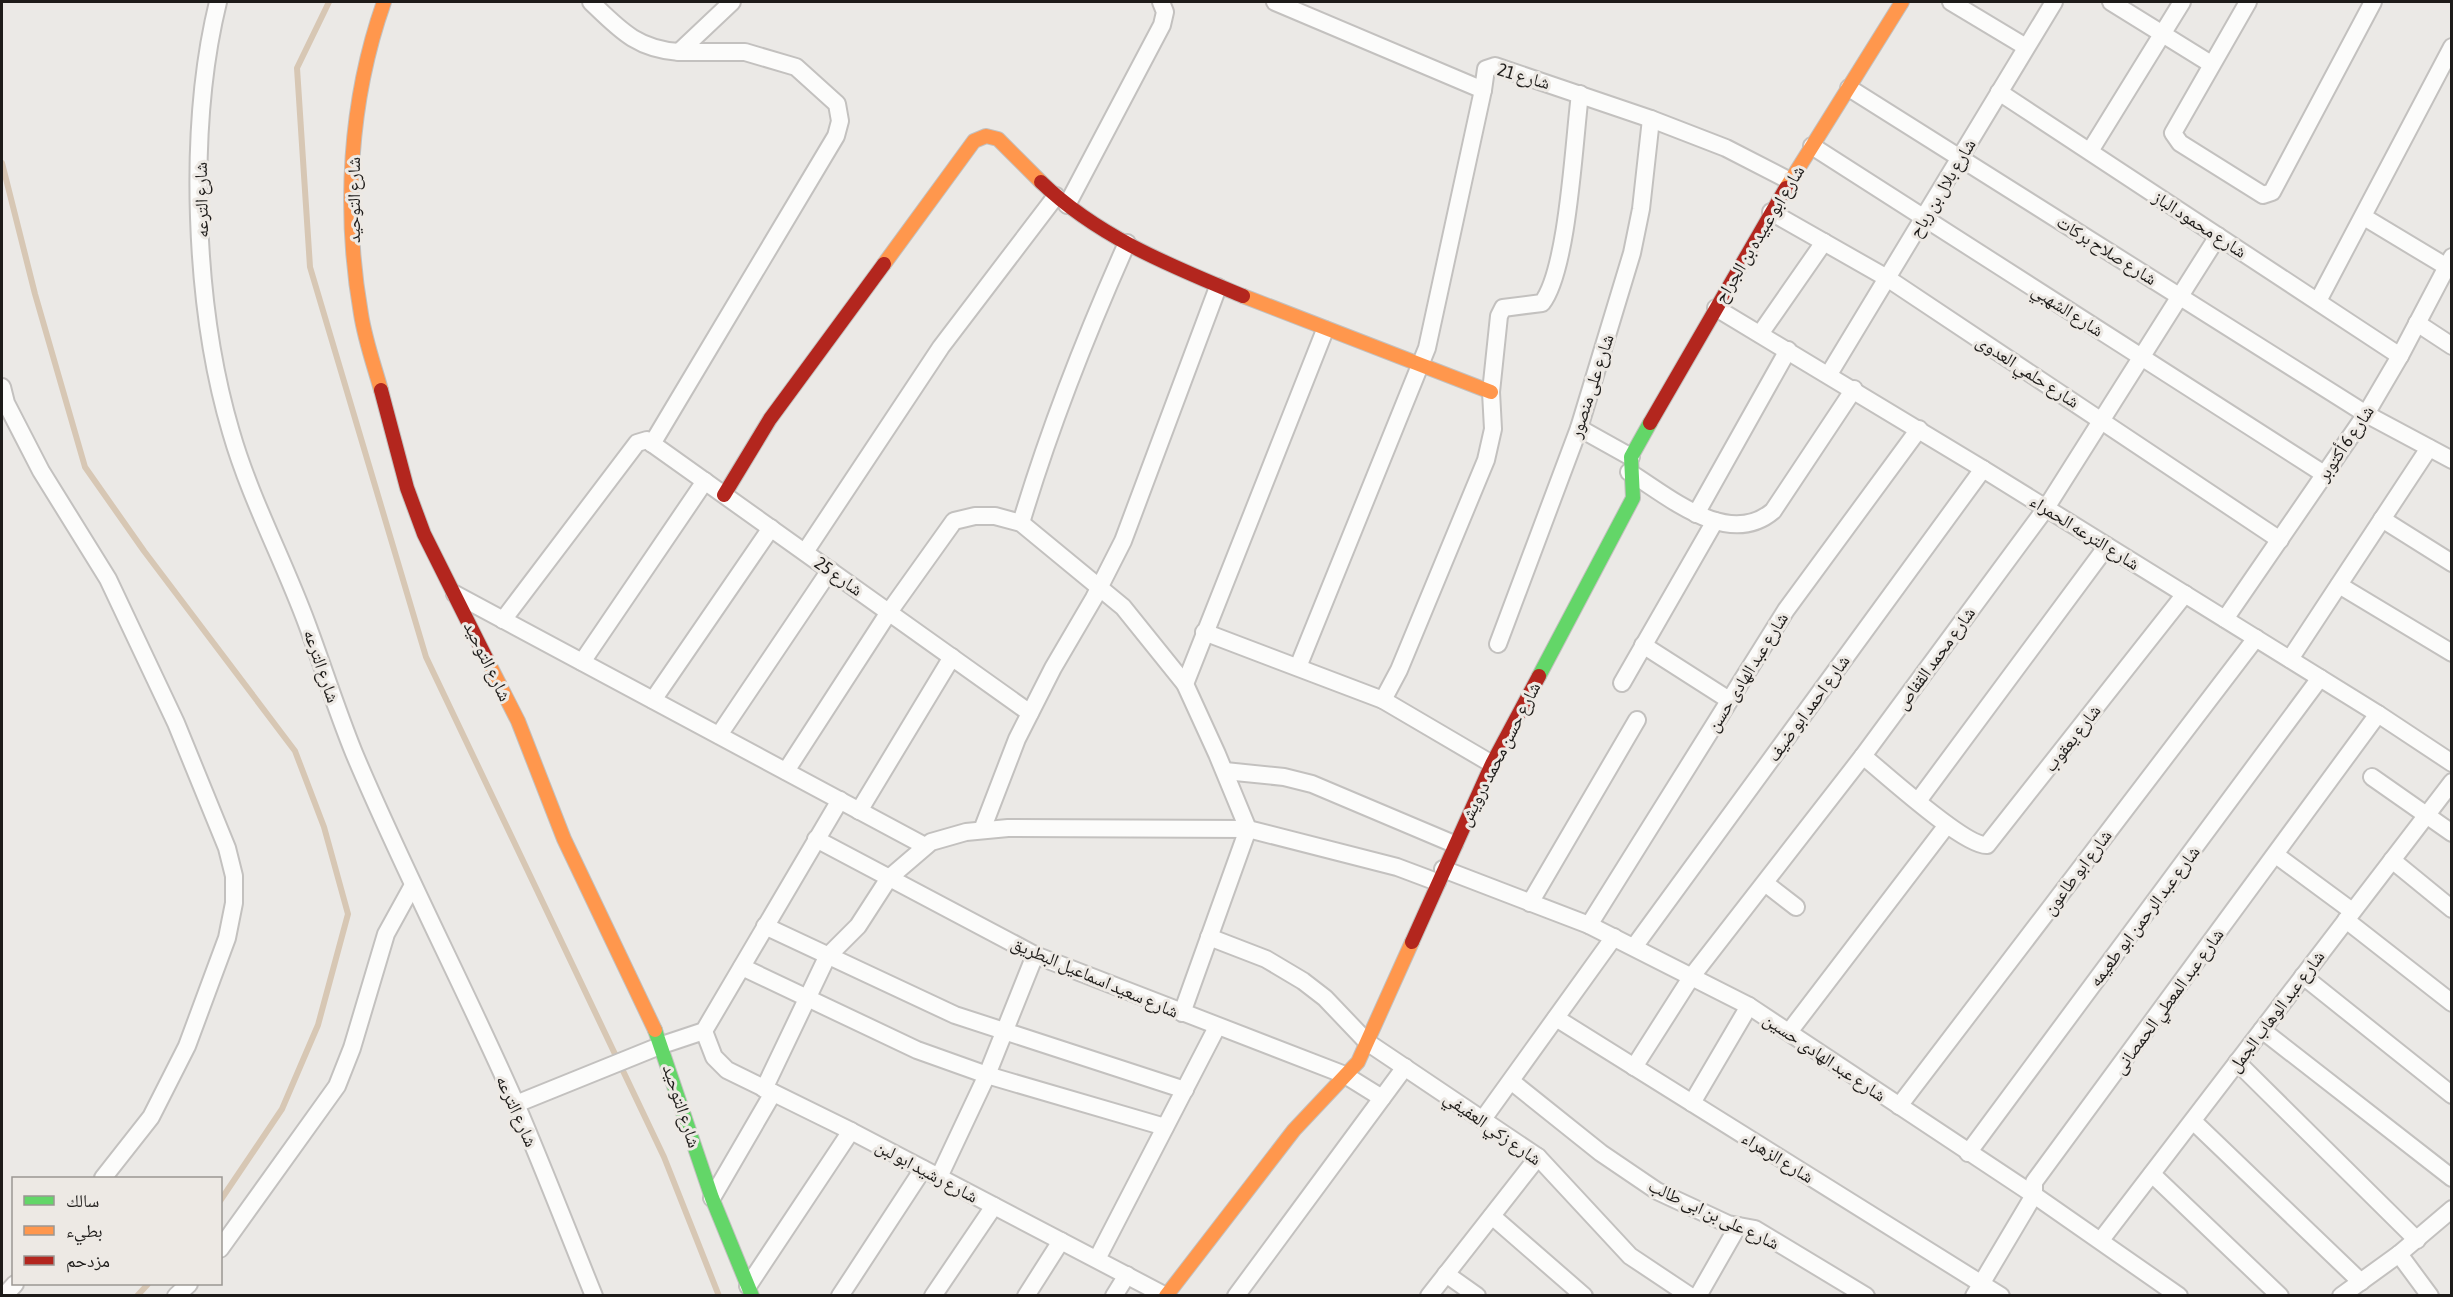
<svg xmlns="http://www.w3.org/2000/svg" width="2453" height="1297" font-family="'Asap Condensed','Noto Naskh Arabic',sans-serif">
<rect width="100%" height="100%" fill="#ebe9e6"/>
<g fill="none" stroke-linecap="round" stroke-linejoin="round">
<g stroke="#d7c7b4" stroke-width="6">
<path d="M329 2 297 68 310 267 426 657 664 1157 719 1296"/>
<path d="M2 163 35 294 85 467 144 551 295 751 324 827 348 914 318 1025 282 1109 220 1201"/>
<path d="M137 1296 148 1284"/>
</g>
<g stroke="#c3c1bf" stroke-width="20">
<g id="street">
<path d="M218 2C187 128 194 307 231 432 250 498 283 559 307 624 323 667 337 711 354 753 404 872 464 986 516 1104 543 1167 568 1232 594 1296"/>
<path d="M591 2C620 30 637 49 679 52"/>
<path d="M1275 2 1483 90 1486 69 1495 66 1651 119 1726 148 1790 181"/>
<path d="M1951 2 2026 47"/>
<path d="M2111 2 2211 64"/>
<path d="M2248 2 2173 133 2180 143 2263 195 2272 192 2373 2"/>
<path d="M1849 88 2366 414 2452 460"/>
<path d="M1999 92 2400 356"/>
<path d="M1812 146 2324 474"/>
<path d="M2090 151 2182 2"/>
<path d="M1067 205 1162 25 1165 12 1161 2"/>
<path d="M1771 212 1887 278 2280 540"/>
<path d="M2364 217 2452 270"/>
<path d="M2318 301 2452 47"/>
<path d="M1716 308 1983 469 2378 714 2452 763"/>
<path d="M2417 323 2452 346"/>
<path d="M1760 334 1824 242"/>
<path d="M1829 374 2054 2"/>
<path d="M2 387 6 403 41 471 108 579 176 723 227 848 234 876V903L227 938 187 1046 151 1117 103 1178"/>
<path d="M1579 428 1631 457"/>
<path d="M652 444 836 136 840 121 837 104 796 67 745 52H679L732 2"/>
<path d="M1629 472C1668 496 1728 549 1773 511L1854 389"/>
<path d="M1696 514 1788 350"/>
<path d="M2382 519 2452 563"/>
<path d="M1021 523C1050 426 1086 335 1127 243"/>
<path d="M805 552 941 347 1056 196"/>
<path d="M2339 585 2452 653"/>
<path d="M455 594 925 846"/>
<path d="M2225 619 2366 414 2400 356 2452 257"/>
<path d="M503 620 637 443 647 440 1030 713"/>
<path d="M1204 632 1383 700 1399 670 1486 460 1493 429 1491 392 1499 316 1503 308 1542 303C1568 270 1574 140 1580 94"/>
<path d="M1498 644 1579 428 1632 253 1641 209 1651 119"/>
<path d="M1643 645 1729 700"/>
<path d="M2290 659 2429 448"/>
<path d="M582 662 705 481"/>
<path d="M1298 667 1427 348 1483 90"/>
<path d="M1622 683 1715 521"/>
<path d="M1185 684 1325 330"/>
<path d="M653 700 771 528"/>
<path d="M1383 700 1492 764"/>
<path d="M719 735 830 570"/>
<path d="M1863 756C1884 773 1965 847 1987 845L2185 594"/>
<path d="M786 771 889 612 954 521 975 516H995L1021 523 1123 607 1185 684 1217 754 1248 829 1182 1013"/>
<path d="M1225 771 1284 777 1312 784 1454 844"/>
<path d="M2372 777 2452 833"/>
<path d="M1918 801 2107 546"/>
<path d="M859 811 952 657"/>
<path d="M982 830 1017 739 1053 668 1094 598 1123 541 1218 287"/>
<path d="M816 839 1035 955 1345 1075 1382 1098"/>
<path d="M2276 855 2352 911"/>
<path d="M2392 860 2452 909"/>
<path d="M1443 869 1589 925 1749 1006 2034 1195 2179 1296"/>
<path d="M1765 883 1796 907"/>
<path d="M1530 903 1637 720"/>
<path d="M2346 920 2452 1003"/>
<path d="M1589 925 1786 610 1919 429"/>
<path d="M765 926 955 1015 1185 1090"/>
<path d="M1209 937 1266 959 1303 981 1325 998 1367 1042 1538 1157 1630 1256 1690 1296"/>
<path d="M1634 947 1983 469"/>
<path d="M742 967 917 1050 987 1075 1165 1127"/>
<path d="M2303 976 2452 1095"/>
<path d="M1556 1018 2001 1296"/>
<path d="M2262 1030 2452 1178"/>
<path d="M704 1031 714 1057 727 1070 851 1131 1166 1296"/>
<path d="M1789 1032 1947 825"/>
<path d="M2237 1062 2417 1240"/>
<path d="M1634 1067 1692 976 1863 756 2046 508 2218 236"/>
<path d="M1511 1081 1601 1153 1657 1191 1728 1224 1755 1229 1866 1296"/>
<path d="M764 1089 827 957 858 926 889 878 931 842 966 832 1008 828 1248 829 1397 867 1437 882"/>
<path d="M1692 1103 1749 1006"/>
<path d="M516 1104 662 1045 704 1031 840 800"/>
<path d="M1899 1106 2256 638"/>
<path d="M1483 1119 1614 937"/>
<path d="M2193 1121 2361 1282"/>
<path d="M1968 1153 2320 678"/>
<path d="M2152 1174 2280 1296"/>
<path d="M939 1177 987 1075 1035 955"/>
<path d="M712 1198 773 1093"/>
<path d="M1492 1216 1584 1296"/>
<path d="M2101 1240 2452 782"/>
<path d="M220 1249 337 1086 352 1048 386 934 413 885"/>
<path d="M2399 1254 2430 1296"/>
<path d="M1097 1259 1217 1027"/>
<path d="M1446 1274 1477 1296"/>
<path d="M748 1286 851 1131"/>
<path d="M4 1296 15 1284"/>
<path d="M176 1296 189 1284"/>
<path d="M840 1296 923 1169"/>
<path d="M933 1296 994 1206"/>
<path d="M1026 1296 1061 1241"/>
<path d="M1114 1296 1127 1275"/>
<path d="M1236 1296 1405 1067"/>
<path d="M1429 1296 1538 1157"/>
<path d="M1698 1296 1738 1226"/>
<path d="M1974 1296 2034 1195V1182L2378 714"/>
<path d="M2341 1296 2399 1254 2452 1209"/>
</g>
</g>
<g stroke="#c3c1bf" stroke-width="16">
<g id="fast">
<path d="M1539 676 1633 498 1631 457 1650 423"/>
<path d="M655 1030 712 1198 752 1296"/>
</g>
</g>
<g stroke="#c3c1bf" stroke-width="16">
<g id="slow">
<path d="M1786 188 1902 2"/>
<path d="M884 264 974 141 986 136 998 139 1041 182"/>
<path d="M1243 296 1491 392"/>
<path d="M381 390C374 365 365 340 361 314 343 211 349 101 384 2"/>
<path d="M486 658 518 721 564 839 655 1030"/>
<path d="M1166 1296 1294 1130 1358 1062 1412 942"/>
</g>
</g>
<g stroke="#c3c1bf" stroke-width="16">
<g id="jam">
<path d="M1041 182C1098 237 1171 266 1243 296"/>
<path d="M381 390 407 488 424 534 486 658"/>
<path d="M1650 423 1786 188"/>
<path d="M724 495 770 419 884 264"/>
<path d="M1412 942 1492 764 1539 676"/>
</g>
</g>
<use href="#street" stroke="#fcfcfb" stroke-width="16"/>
<use href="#fast" stroke="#63d668" stroke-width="14"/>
<use href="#slow" stroke="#ff974d" stroke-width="14"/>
<use href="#jam" stroke="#b3261e" stroke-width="14"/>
</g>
<g text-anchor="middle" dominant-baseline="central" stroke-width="6" stroke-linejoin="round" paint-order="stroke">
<g font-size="18" fill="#1d1b19" stroke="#ede9e4">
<text transform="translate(1524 76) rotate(16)">شارع 21</text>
<text transform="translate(1942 188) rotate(-59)">شارع بلال بن رباح</text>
<text transform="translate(201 200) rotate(-91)">شارع الترعه</text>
<text transform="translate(353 200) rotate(-90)">شارع التوحيد</text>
<text transform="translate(2200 224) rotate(33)">شارع محمود الباز</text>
<text transform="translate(1759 234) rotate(-59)">شارع ابو عبيده بن الجراح</text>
<text transform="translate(2107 250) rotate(32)">شارع صلاح بركات</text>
<text transform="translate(2068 310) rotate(33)">شارع الشهبي</text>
<text transform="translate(2028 371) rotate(33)">شارع حلمي العدوى</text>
<text transform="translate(1591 386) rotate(-72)">شارع على منصور</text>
<text transform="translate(2345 443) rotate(-56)">شارع 6 أكتوبر</text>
<text transform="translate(2085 532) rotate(32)">شارع الترعه الحمراء</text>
<text transform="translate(839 576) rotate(35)">شارع 25</text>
<text transform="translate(1935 658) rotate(-54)">شارع محمد القفاص</text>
<text transform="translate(488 661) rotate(64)">شارع التوحيد</text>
<text transform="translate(322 666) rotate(71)">شارع الترعه</text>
<text transform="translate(1747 672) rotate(-58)">شارع عبد الهادى حسن</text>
<text transform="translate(1808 708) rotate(-54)">شارع احمد ابو ضيف</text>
<text transform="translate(2072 738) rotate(-52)">شارع يعقوب</text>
<text transform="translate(1499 754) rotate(-63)">شارع حسن محمد درويش</text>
<text transform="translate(2077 872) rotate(-53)">شارع ابو طاعون</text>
<text transform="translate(2144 916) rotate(-53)">شارع عبد الرحمن ابو طعيمه</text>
<text transform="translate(1095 977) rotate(23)">شارع سعيد اسماعيل البطريق</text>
<text transform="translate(2168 1001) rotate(-54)">شارع عبد المعطي الحمصانى</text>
<text transform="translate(2276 1011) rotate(-53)">شارع عبد الوهاب الجمل</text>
<text transform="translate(1825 1057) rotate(34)">شارع عبد الهادى حسين</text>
<text transform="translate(682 1106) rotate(72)">شارع التوحيد</text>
<text transform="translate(517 1111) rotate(66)">شارع الترعه</text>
<text transform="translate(1493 1128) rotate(35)">شارع زكي العفيفي</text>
<text transform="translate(1778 1157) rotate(32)">شارع الزهراء</text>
<text transform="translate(927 1171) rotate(28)">شارع رشيد ابو لبن</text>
<text transform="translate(1714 1214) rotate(25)">شارع على بن ابى طالب</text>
</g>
</g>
<rect width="2453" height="1297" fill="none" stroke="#1d1b19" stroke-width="6"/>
<rect x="12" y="1177" width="210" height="108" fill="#ede9e4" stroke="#9a9793" stroke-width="1.5"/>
<rect x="24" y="1196" width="30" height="9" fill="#63d668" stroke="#9a9793" stroke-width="1.5"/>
<text x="66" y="1207" font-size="18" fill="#1d1b19">سالك</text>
<rect x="24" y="1226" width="30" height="9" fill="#ff974d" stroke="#9a9793" stroke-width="1.5"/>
<text x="66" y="1237" font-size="18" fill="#1d1b19">بطيء</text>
<rect x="24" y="1256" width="30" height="9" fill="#b3261e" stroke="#9a9793" stroke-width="1.5"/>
<text x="66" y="1267" font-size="18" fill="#1d1b19">مزدحم</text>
</svg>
